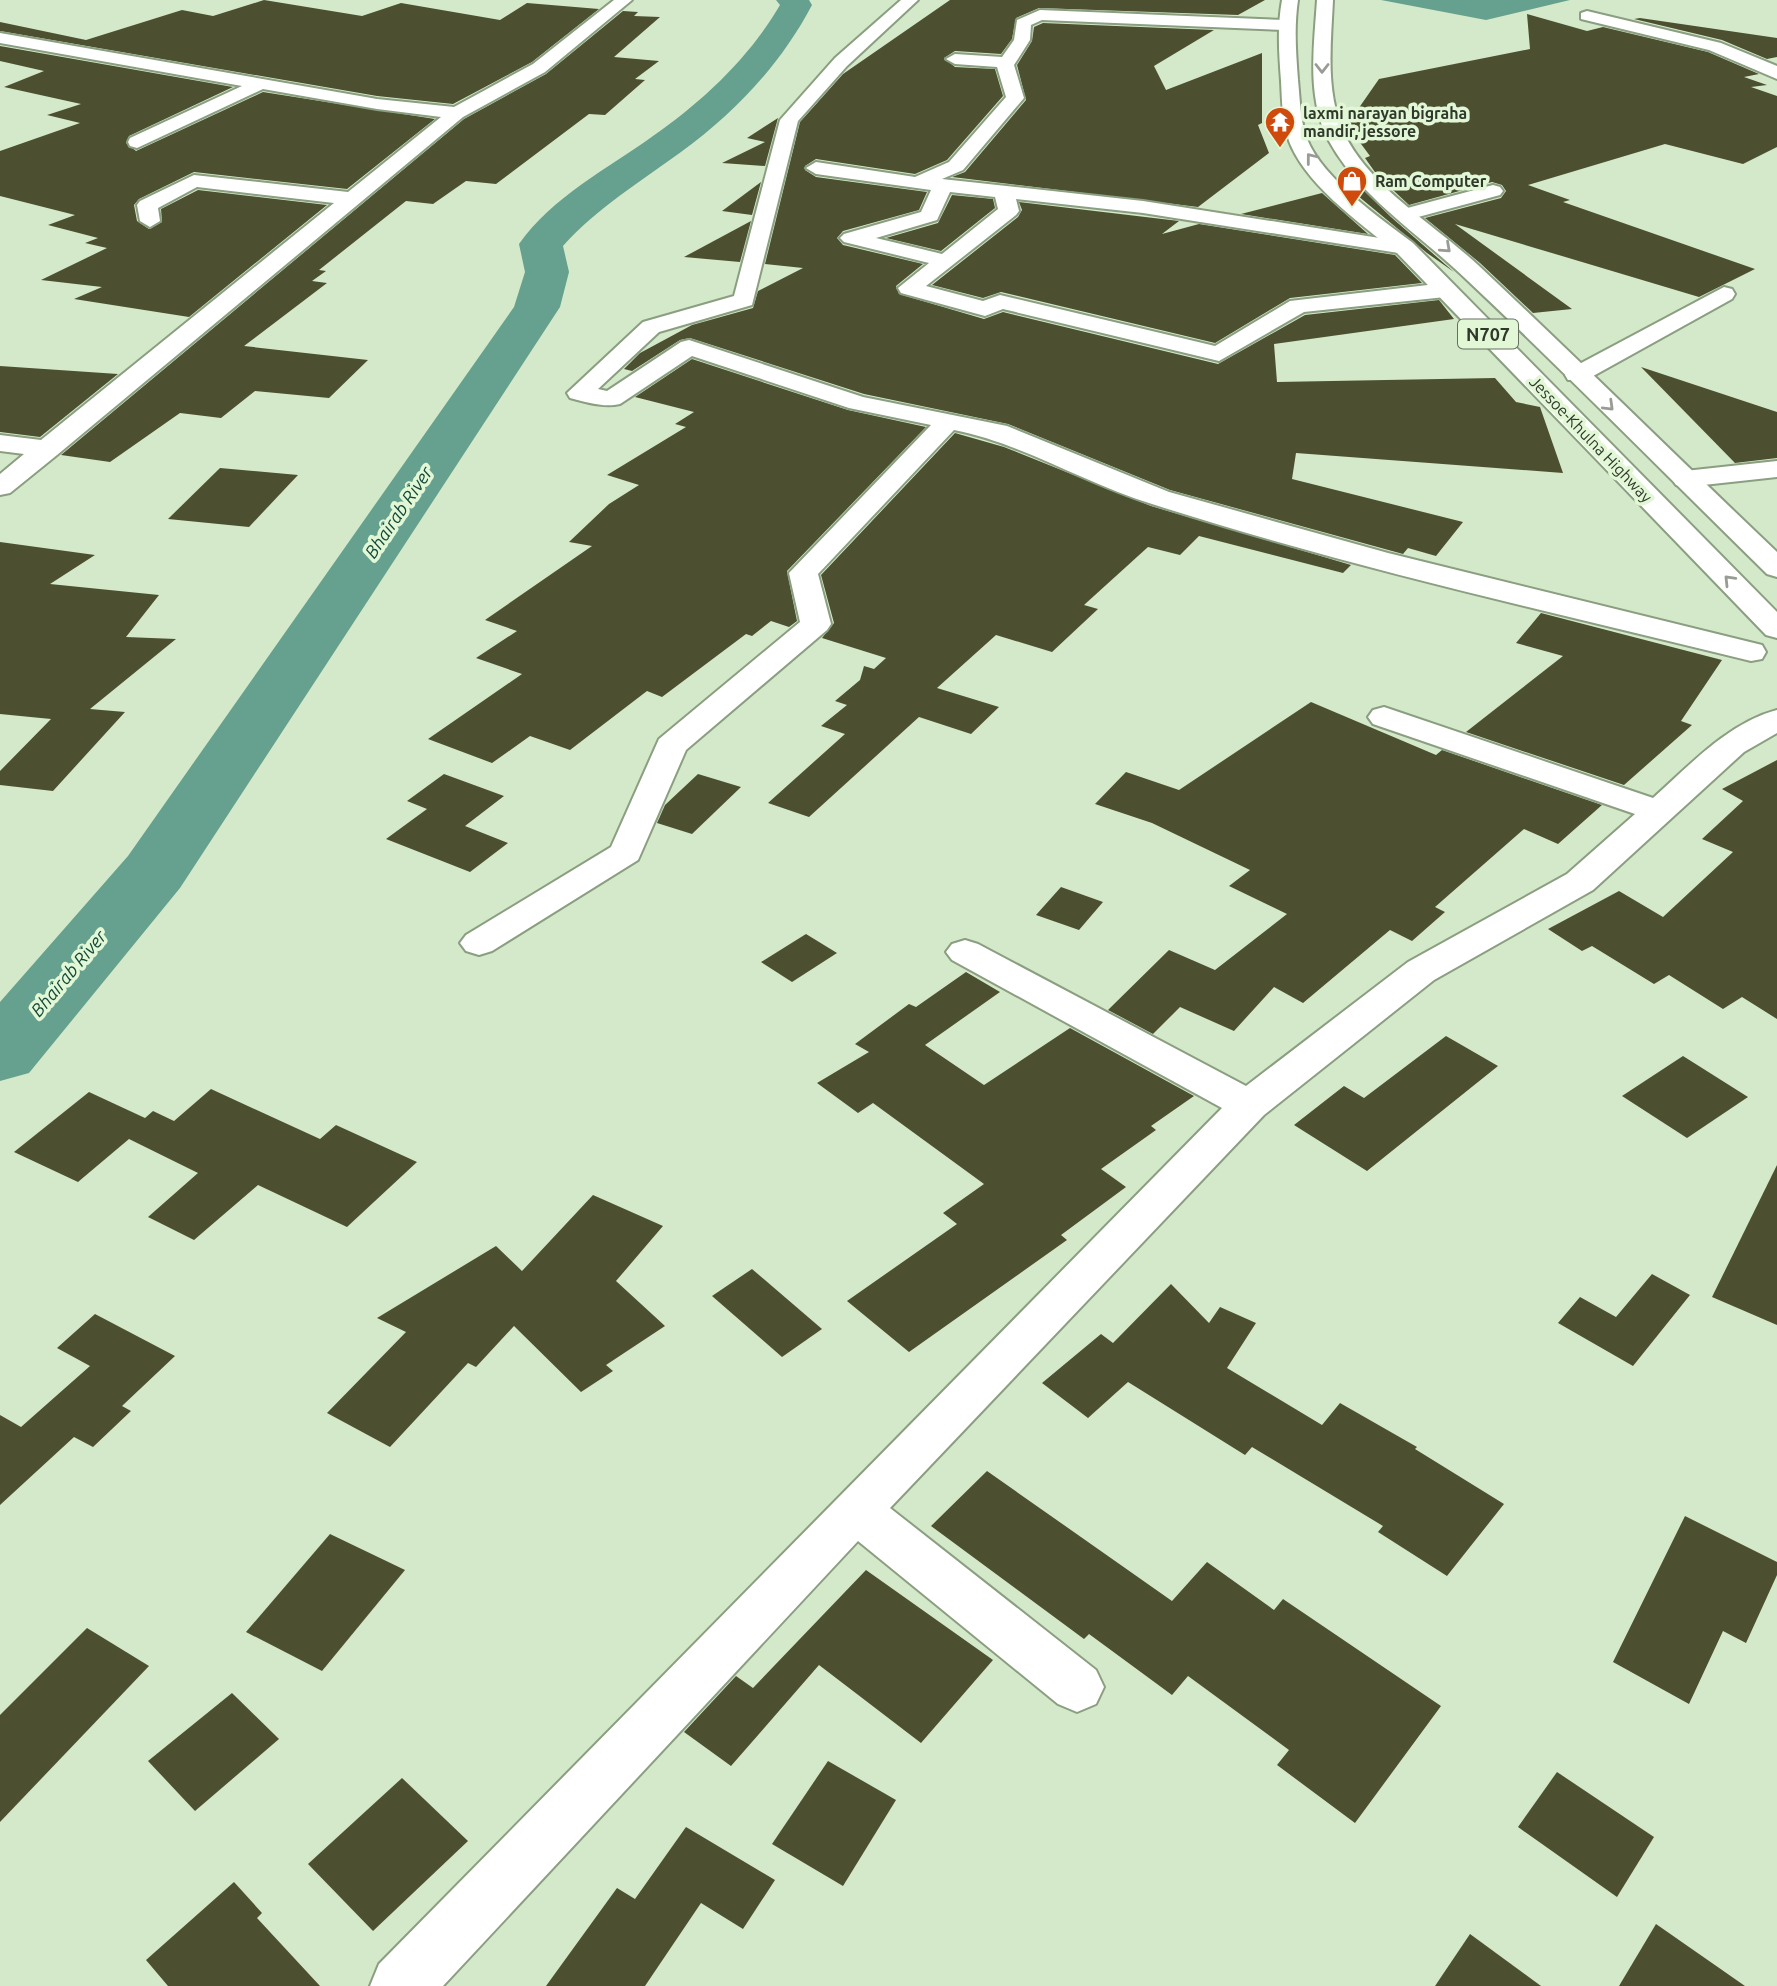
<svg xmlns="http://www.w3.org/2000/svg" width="1777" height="1986" font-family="Ubuntu,sans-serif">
<rect width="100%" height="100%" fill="#d4e9c9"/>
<path fill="#66a08e" d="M1381 0H1570L1486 20Z"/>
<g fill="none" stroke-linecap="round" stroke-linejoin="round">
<path fill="#66a08e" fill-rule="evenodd" d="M776 0H809L812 5C781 64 735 113 681 152 640 182 597 208 563 246L569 272 560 307 180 888 29 1073 0 1081V1002L128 856 514 307 525 272 519 244C552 197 607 169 653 136 703 101 749 58 780 5Z"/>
</g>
<g fill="#4c5031">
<path d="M264 0 362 16 401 3 500 20 527 3 599 9 532 62 453 104 377 96 0 31V22L86 40 182 10 213 16Z"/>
<path d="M950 0H1265L1238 15 1039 8 1016 18 1012 39 1001 54 955 51 944 58 955 67 995 69 1003 96 947 160 915 174 816 159 805 166V170L816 177 927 192 919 210 843 231 837 238 843 245 923 264 896 286 899 294 984 319 1003 312 1218 364 1305 315 1439 300 1454 319 1274 344 1277 382 1495 378 1516 402 1540 407 1563 473 1296 453 1292 479 1463 522 1436 556 1408 548 1403 554 1170 490 1008 424 864 394 690 338 680 340 632 371 624 369 640 353 692 325 753 308 758 291 803 268 765 264 800 122 843 74Z"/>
<path d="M623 11 638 12 634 16 660 17 614 57 659 61 635 79 645 80 605 115 589 114 496 184 466 181 433 204 406 201 319 270 326 271 312 281 327 283 244 346 368 360 329 398 255 391 221 418 180 413 110 462 61 455 464 119 546 74Z"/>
<path d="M1527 14 1587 31 1603 27 1708 52 1759 74 1744 77 1767 85 1751 87 1777 96V147L1743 164 1665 144 1528 185 1570 200 1563 202 1755 269 1699 297 1455 224 1572 309 1533 313 1480 263 1425 218 1501 198 1506 191 1502 185 1492 182 1409 205 1377 175 1365 158 1370 156 1347 125 1379 79 1530 49Z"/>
<path d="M1640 18 1777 38V57L1767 59 1722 40 1634 19Z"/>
<path d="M1043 23 1214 30 1154 66 1166 90 1262 53V123L1258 125 1269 153 1198 207 952 177 965 172 1026 100 1017 65 1032 41 1034 27Z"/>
<path d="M0 46 233 87 129 136 126 143 136 151 263 92 435 119 347 189 194 172 139 199 134 205 137 221 149 229 162 222 161 209 198 190 327 205 189 317 74 299 102 287 41 280 107 248 85 243 98 238 48 225 75 215 0 196V151L80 123 47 115 81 104 4 87 44 71 0 61Z"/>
<path d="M778 118 765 166 722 163 765 142 747 138Z"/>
<path d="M761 182 752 215 722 211Z"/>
<path d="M1357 184 1391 217 1454 272 1427 253 1346 186Z"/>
<path d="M1322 193 1368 234 1241 214Z"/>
<path d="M952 195 993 199 995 208 941 251 886 238 938 223Z"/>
<path d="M1019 202 1179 221 1162 234 1199 224 1395 255 1422 283 1290 298 1215 343 1001 292 983 298 932 285 1018 217 1022 210Z"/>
<path d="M751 221 740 262 684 257Z"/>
<path d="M692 359 848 410 926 427 787 571 797 621 789 627 771 621 752 636 746 634 662 697 647 691 570 750 530 736 492 763 428 739 522 674 476 658 517 631 485 620 592 546 569 542 609 504 639 485 607 475 686 427 675 424 694 412 635 397Z"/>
<path d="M0 366 118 374 40 437 0 432Z"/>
<path d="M1641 367 1777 412V458L1735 463Z"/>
<path d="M955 433 1004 447 1151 506 1351 565 1343 573 1199 536 1180 555 1148 547 1084 605 1098 609 1052 652 996 635 937 688 999 707 971 734 919 717 809 817 768 803 845 734 821 726 847 705 835 701 860 680 864 666 874 669 886 658 822 638 834 623 821 575Z"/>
<path d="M220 468 298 475 249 527 168 519Z"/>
<path d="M0 542 95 555 50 584 159 595 126 637 176 639 90 709 125 712 53 791 0 785V771L51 719 0 714Z"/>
<path d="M1541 613 1722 660 1681 721 1692 725 1624 785 1466 732 1563 656 1516 643Z"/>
<path d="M1311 702 1436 755 1442 750 1602 805 1558 844 1524 829 1435 907 1445 912 1412 941 1390 930 1303 1003 1274 987 1234 1031 1180 1007 1153 1034 1108 1010 1169 950 1215 970 1287 914 1229 886 1250 870 1152 823 1095 804 1126 772 1179 790Z"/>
<path d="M1777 760V1019L1742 997 1723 1009 1669 975 1654 984 1592 946 1582 951 1548 929 1619 891 1663 917 1733 852 1702 839 1743 801 1722 789Z"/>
<path d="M444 774 504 796 465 826 508 843 470 872 386 839 427 809 407 801Z"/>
<path d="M698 774 741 787 692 834 657 823 665 805Z"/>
<path d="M1061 887 1103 902 1079 930 1036 915Z"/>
<path d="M806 934 837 953 792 982 761 962Z"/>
<path d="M966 972 1000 992 925 1045 984 1085 1070 1028 1194 1096 1151 1126 1156 1130 1101 1169 1126 1187 1061 1235 1067 1240 909 1352 847 1301 957 1224 943 1213 984 1184 873 1103 858 1113 817 1083 869 1052 855 1044 909 1004 916 1007Z"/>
<path d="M1446 1036 1498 1066 1367 1171 1294 1125 1344 1086 1364 1098Z"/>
<path d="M1683 1056 1748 1097 1687 1138 1622 1096Z"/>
<path d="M211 1089 320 1139 336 1125 417 1162 347 1227 258 1185 194 1240 148 1217 198 1173 129 1139 78 1182 14 1152 89 1092 145 1118 153 1111 174 1121Z"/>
<path d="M1777 1165V1325L1712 1297Z"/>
<path d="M593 1195 663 1226 616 1281 665 1326 606 1365 613 1371 581 1392 514 1326 476 1367 468 1363 390 1447 327 1413 406 1332 377 1318 496 1246 522 1271Z"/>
<path d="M752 1269 822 1329 782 1357 712 1296Z"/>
<path d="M1652 1274 1690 1295 1633 1366 1558 1323 1580 1297 1616 1317Z"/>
<path d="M1171 1284 1209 1323 1220 1307 1256 1323 1227 1368 1322 1425 1340 1403 1417 1447 1415 1449 1504 1504 1447 1576 1378 1532 1383 1526 1252 1447 1245 1455 1128 1382 1088 1418 1042 1383 1101 1334 1113 1343Z"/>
<path d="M95 1314 175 1356 122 1406 131 1411 93 1447 74 1437 0 1505V1415L21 1427 90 1366 57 1348Z"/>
<path d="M987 1471 1172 1601 1207 1562 1274 1610 1283 1599 1441 1706 1355 1823 1277 1765 1289 1750 1188 1676 1172 1695 1089 1634 1084 1639 931 1526Z"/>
<path d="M1685 1516 1777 1562V1575L1746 1643 1723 1631 1689 1704 1613 1662Z"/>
<path d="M330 1534 405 1570 322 1671 246 1632Z"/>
<path d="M866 1570 993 1660 921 1743 819 1665 731 1766 684 1732 736 1676 753 1688Z"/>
<path d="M87 1628 149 1666 0 1822V1715Z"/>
<path d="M232 1693 279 1739 195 1811 148 1761Z"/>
<path d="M828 1761 896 1800 843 1886 772 1844Z"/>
<path d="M1557 1772 1654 1837 1617 1897 1518 1827Z"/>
<path d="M402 1778 468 1841 373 1931 308 1864Z"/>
<path d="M686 1827 775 1880 743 1929 701 1903 645 1986H546L617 1888 635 1899Z"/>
<path d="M234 1882 262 1913 257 1918 320 1986H168L146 1960Z"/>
<path d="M1656 1924 1745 1986H1619Z"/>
<path d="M1470 1934 1541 1986H1435Z"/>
</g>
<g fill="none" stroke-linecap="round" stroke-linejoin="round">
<g stroke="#8a9e80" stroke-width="4">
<g id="minor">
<path d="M614 0H632L545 72 463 117 57 455 10 493 0 495V474L24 454 0 451V435L41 440 334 203 197 187 158 208 160 221 150 227 140 221 137 205 140 201 194 175 348 192 441 117 377 109 263 89 137 148 130 146 128 142 130 138 242 86 0 43V33L377 99 454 107 533 64Z"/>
<path d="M901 0H918L847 66 798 121 752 305 659 332 598 389 607 391 681 342 689 340 863 397 1007 426 1169 492 1388 553 1762 645 1766 652 1762 659 1751 661C1551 612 1348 567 1152 504 1084 483 1024 444 954 430L818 574 831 624 827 630 686 750 638 860 492 951 479 955 466 951 460 943 466 935 611 847 659 739 800 622 789 573 931 425 849 408 692 356 620 404C604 408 586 402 570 398L567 393 643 322 734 296 780 120 835 58Z"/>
<path d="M1040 10 1285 20 1293 25 1285 30 1042 20 1031 25 1030 40 1014 65 1024 98 963 170 942 179 1143 201 1405 242 1416 248 1405 254 1143 213 1016 199 1019 211 1016 215 926 286 983 301 1000 295 1215 346 1290 301 1445 283 1456 290 1445 297 1304 312 1219 361 1003 309 985 316 901 293 898 288 929 263 844 242 840 238 844 234 921 212 931 190 816 174 806 168 816 162 915 177 949 162 1006 97 997 67 955 64 946 59 955 54 1002 57 1014 40 1017 20ZM950 192 995 197 998 209 942 254 876 238 937 220Z"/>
<path d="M1587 11 1721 43 1777 66V79L1709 50 1581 19V13Z"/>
<path d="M1493 185 1500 187 1503 191 1500 195 1407 220 1397 214 1400 210Z"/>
<path d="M1724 287 1732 289 1735 294 1732 299 1586 380H1568L1565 375 1568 370Z"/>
<path d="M1777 461V477L1685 487 1676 485 1672 479 1676 473 1685 471Z"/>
<path d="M1384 707 1653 798C1690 765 1728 723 1777 710V733L1744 752 1593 890 1434 980 1264 1115 890 1508 1096 1670 1104 1687 1096 1704 1077 1712 1058 1704 858 1541 443 1986H370L379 1964 1222 1108 952 960 946 952 952 944 965 940 978 944 1246 1086 1408 962 1567 874 1635 814 1373 724 1368 717 1373 710Z"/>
</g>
</g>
<g stroke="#8a9e80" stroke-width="4">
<g id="trunk">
<path d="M1282 0H1298C1294 27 1296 53 1298 80 1300 99 1300 121 1307 139 1323 179 1379 217 1413 243L1777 612V638L1766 635 1397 253C1361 224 1300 181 1287 135 1282 118 1282 99 1281 81 1279 54 1277 27 1282 0Z"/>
<path d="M1317 0H1333C1331 46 1324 98 1348 141 1377 192 1436 226 1478 265 1579 360 1677 457 1777 552V577L1767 574C1667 476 1569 376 1467 280 1422 236 1360 198 1329 141 1306 98 1314 46 1317 0Z"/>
</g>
</g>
<use href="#minor" fill="#fff" fill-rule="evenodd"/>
<use href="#trunk" fill="#fff" fill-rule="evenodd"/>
</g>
<defs><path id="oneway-chevron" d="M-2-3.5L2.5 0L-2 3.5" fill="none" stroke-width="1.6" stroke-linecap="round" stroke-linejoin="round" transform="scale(1.75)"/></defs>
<g stroke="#989c95">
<use href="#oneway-chevron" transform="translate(1322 68) rotate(90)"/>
<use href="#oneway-chevron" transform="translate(1311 158) rotate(-128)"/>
<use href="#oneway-chevron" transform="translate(1446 248) rotate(42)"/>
<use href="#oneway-chevron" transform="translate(1609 406) rotate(44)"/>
<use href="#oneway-chevron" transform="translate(1729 580) rotate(-134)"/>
</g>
<defs>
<g id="temple-pin" transform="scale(1.575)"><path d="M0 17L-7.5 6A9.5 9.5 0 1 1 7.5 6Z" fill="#d04a0d" stroke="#e1f7d6"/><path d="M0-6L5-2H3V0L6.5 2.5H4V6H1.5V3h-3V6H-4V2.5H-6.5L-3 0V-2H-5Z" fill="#fff"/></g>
<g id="shop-pin" transform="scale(1.575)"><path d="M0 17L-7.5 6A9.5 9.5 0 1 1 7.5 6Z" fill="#d04a0d" stroke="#e1f7d6"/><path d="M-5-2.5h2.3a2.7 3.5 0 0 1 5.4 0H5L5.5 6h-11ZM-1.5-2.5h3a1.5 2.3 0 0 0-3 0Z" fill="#fff"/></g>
</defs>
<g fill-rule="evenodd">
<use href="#temple-pin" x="1280" y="122"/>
<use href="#shop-pin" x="1352" y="181"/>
</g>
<g text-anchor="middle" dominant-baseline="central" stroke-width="7" stroke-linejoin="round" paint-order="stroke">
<g font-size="16" font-weight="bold" fill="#30382b" stroke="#e1f7d6" text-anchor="start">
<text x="1303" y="113">laxmi narayan bigraha<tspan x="1303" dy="18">mandir, jessore</tspan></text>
<text x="1375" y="181">Ram Computer</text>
</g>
<g font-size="16" fill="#30382b" stroke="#e1f7d6">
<text transform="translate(1591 439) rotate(46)">Jessoe-Khulna Highway</text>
</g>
<rect fill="#e1f7d6" stroke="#65715e" stroke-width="2" x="1458" y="319.5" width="60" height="29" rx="5"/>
<g font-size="18" font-weight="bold" fill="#30382b">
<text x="1488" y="334">N707</text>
</g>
<g font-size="18" font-style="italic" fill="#14473a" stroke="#e1f7d6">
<text transform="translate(398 512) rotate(-56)">Bhairab River</text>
<text transform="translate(68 973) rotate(-50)">Bhairab River</text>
</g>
</g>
</svg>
